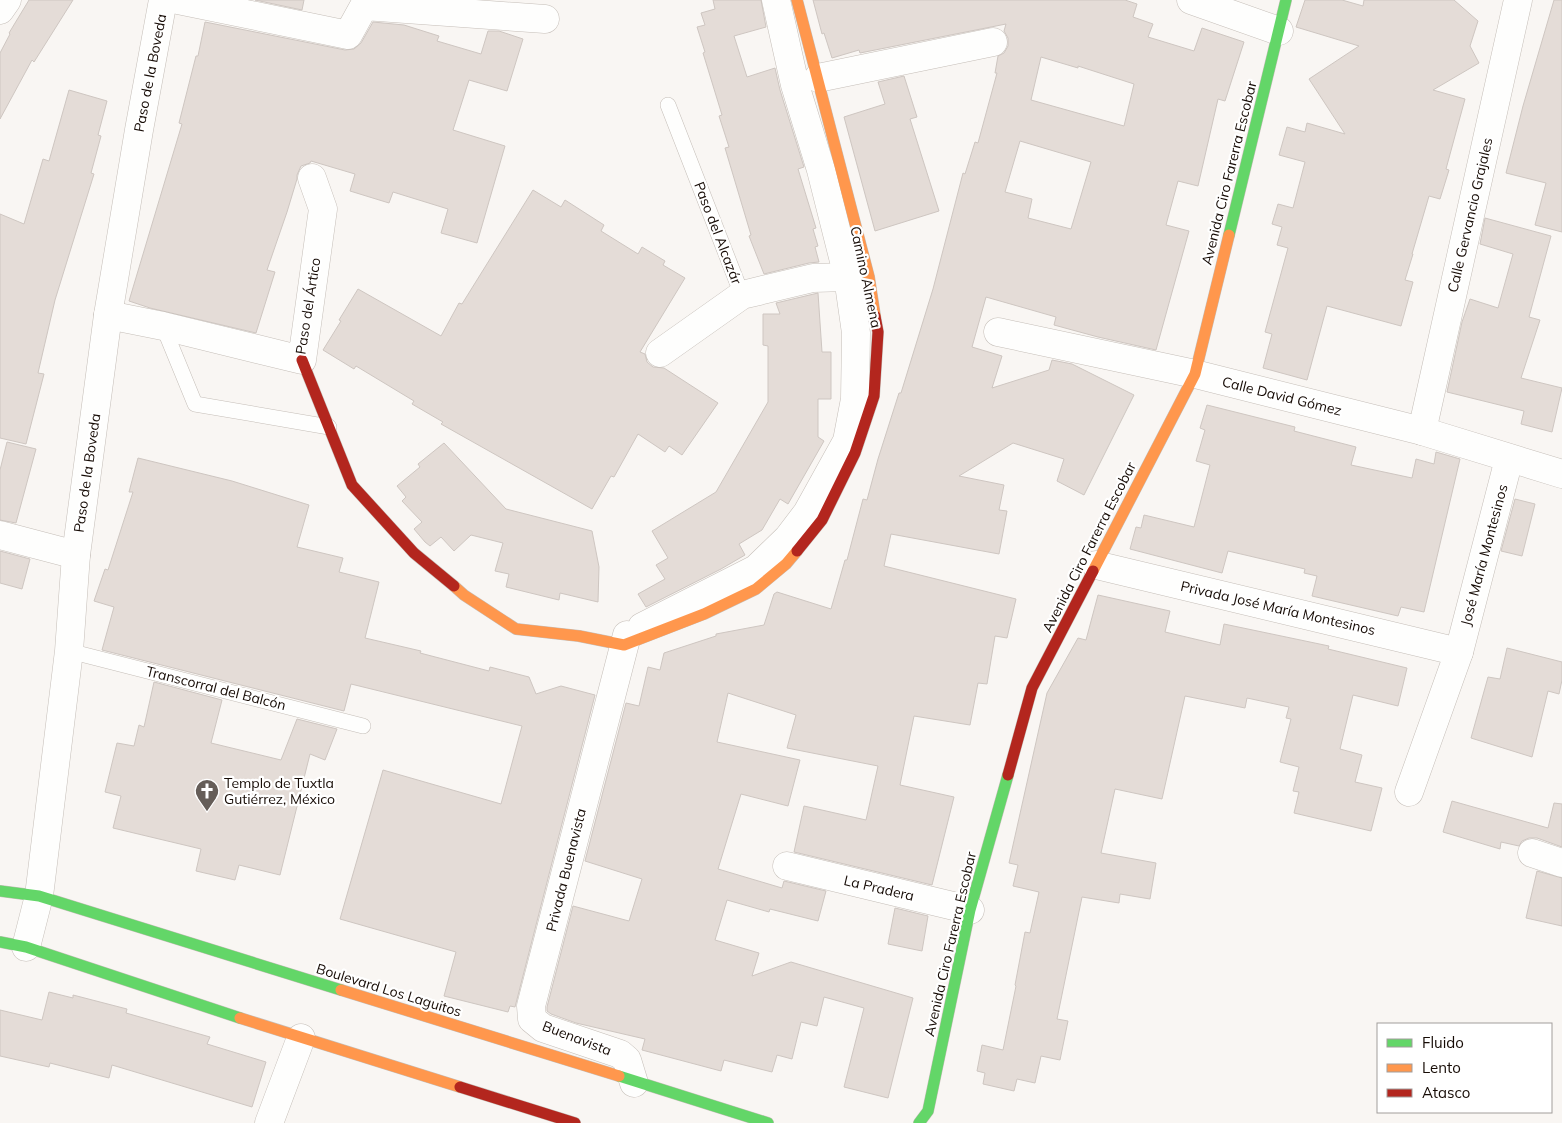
<svg xmlns="http://www.w3.org/2000/svg" width="1562" height="1123" font-family="Mulish,sans-serif">
<rect width="100%" height="100%" fill="#f9f6f3"/>
<g fill="#e4dcd7" stroke="#cec6c1" fill-rule="evenodd">
<path d="M29 0H73L34 62 32 60 0 119V53L10 34 9 33Z"/>
<path d="M255 0H304L302 10Z"/>
<path d="M713 0H761L766 27 734 36 747 77 775 68 780 90 804 167 798 169 816 228 813 229 818 246 815 247 819 262 809 263 764 274 749 236 751 235 725 148 729 147 719 116 722 115 703 53 705 52 697 27 705 25 701 13 715 9Z"/>
<path d="M813 0H1125L1137 4 1133 17 1153 24 1148 37 1194 51 1202 28 1244 42 1225 101 1218 99 1198 186 1178 181 1166 225 1189 231 1156 350 1098 337 1054 325 1056 317 986 297 972 347 1002 356 992 388 1049 370 1052 360 1072 364 1134 395 1084 495 1057 481 1064 459 1013 443 959 476 1004 485 999 510 1007 511 999 554 891 534 884 566 1016 599 1007 638 995 636 987 684 978 683 970 725 914 716 900 785 954 797 932 885 794 852 804 806 866 820 878 766 787 748 796 715 728 693 717 742 800 760 788 806 741 794 718 869 782 888 784 881 826 891 818 921 770 909 769 912 727 900 715 940 759 953 752 976 791 962 913 998 888 1098 844 1087 864 1008 824 997 817 1026 801 1022 792 1059 777 1055 772 1072 724 1060 721 1071 642 1050 645 1039 576 1023 551 1014 547 1011V1007L573 906 629 921 642 879 585 861 626 703 639 706 648 667 660 670 664 653 716 636V634L764 625 774 594 777 592 831 609 845 560H847L863 499 867 500 878 459 899 393H901L933 289 963 173 965 174 975 142 978 143 997 73H995L998 56 1004 53 1008 46V38L1004 31 1006 24 860 53 859 50 832 58 824 33 822 34ZM1041 57 1078 68V66L1134 84 1124 126 1031 100ZM1020 141 1091 162 1071 229 1028 218 1032 199 1005 192Z"/>
<path d="M1305 0H1342L1363 6 1364 0H1454L1478 21 1470 46 1479 63 1433 90 1465 99 1446 169 1449 170 1440 199 1429 196 1412 254H1413L1405 280 1413 282 1401 326 1327 306 1307 380 1263 368 1272 334 1265 332 1288 248 1277 245 1282 227 1272 224 1278 204 1293 208 1305 162 1279 155 1287 127 1305 132 1307 123 1345 134 1309 79 1359 46 1296 27Z"/>
<path d="M1554 0H1562V232L1535 225 1546 183 1506 173 1523 106Z"/>
<path d="M205 22 345 50 354 49 361 43 373 22 404 25 439 36 437 41 481 54 488 31H499L523 39 507 91 469 80 453 130 505 146 477 243 441 233 448 209 393 192 389 203 350 191 355 174 311 161 310 163 301 166 297 175V179L287 212 267 270 275 272 256 333 150 308 129 301 182 124 179 123 196 56H198Z"/>
<path d="M904 76 917 117 910 119 939 211 875 231 844 117 885 104 878 82Z"/>
<path d="M69 90 107 101 98 135 101 136 91 173 94 174 55 300 38 373 44 374 26 444 0 438V214L24 224 43 159 49 161Z"/>
<path d="M533 190 561 207 565 200 604 225 601 231 638 254 642 247 665 261 663 265 685 278 640 352 645 354 647 362 653 367 664 368 718 403 682 455 669 446 665 452 638 434 614 477 611 476 592 509 441 424 443 422 412 404 414 401 356 366 354 369 323 350 341 321 339 320 358 289 441 336 459 303 462 304Z"/>
<path d="M1485 218 1551 236 1529 317 1540 320 1521 378 1562 388 1552 432 1521 424 1524 411 1447 392 1462 322 1470 299 1498 308 1513 254 1480 244Z"/>
<path d="M818 293 822 352H831V399H818V437L824 441 788 504 780 499 762 530 739 544 745 555 721 569 646 607 638 594 665 579 656 565 668 558 652 531 716 492 768 402V346L763 345V314H780L776 303Z"/>
<path d="M1207 405 1295 427 1294 431 1356 447 1351 465 1412 478 1416 459 1434 464 1436 452 1460 459 1424 612 1401 607 1398 616 1312 596 1317 576 1304 573 1305 569 1228 551 1222 573 1130 549 1136 527 1141 528 1144 515 1194 527 1210 465 1196 461 1205 430 1200 428Z"/>
<path d="M7 442 36 449 16 523 0 520V470Z"/>
<path d="M444 443 506 509 592 531 599 567 598 602 560 593 559 600 506 587 509 574 495 571 503 543 471 535 454 551 441 537 430 546 425 542 414 529 422 522 402 501 406 497 397 486 420 467 418 464Z"/>
<path d="M138 458 232 481 309 505 297 547 343 558 339 572 379 582 365 638 421 651 420 653 489 671 490 667 525 676 529 677 536 694 561 686 595 695 515 1007 510 1006 508 1012 444 996 456 952 340 919 383 770 501 804 522 726 351 684 344 711 102 650 114 607 94 601 105 569 108 570 133 492H129Z"/>
<path d="M1515 499 1535 504 1522 556 1501 551Z"/>
<path d="M0 551 30 559 22 589 0 583Z"/>
<path d="M1098 595 1170 611 1165 632 1220 645 1224 624 1329 646 1328 649 1407 668 1398 706 1353 695 1340 749 1362 755 1355 782 1382 788 1371 831 1294 813 1299 792 1293 791 1299 767 1280 762 1291 719 1286 718 1289 707 1247 698 1245 708 1185 696 1162 799 1115 789 1101 853 1156 863 1150 899 1120 894 1119 903 1082 897 1057 1019 1068 1021 1060 1060 1041 1056 1035 1083 1017 1079 1014 1091 983 1084 985 1073 977 1071 982 1045 1003 1050 1016 986 1015 985 1025 932 1030 933 1039 892 1013 886 1018 865 1009 863 1047 693 1078 638 1086 640Z"/>
<path d="M1507 648 1562 662V680L1559 694 1548 691 1532 757 1471 738 1488 677 1500 679Z"/>
<path d="M154 682 222 700 211 743 281 760 297 719 337 729 325 760 310 754 280 875 239 865 235 880 196 871 201 849 113 828 121 796 105 792 117 743 134 746 139 725 144 727Z"/>
<path d="M1452 801 1548 828 1554 803 1562 804V847L1537 838H1529L1522 841 1519 846 1501 842 1500 849 1443 832Z"/>
<path d="M1537 871 1562 878V926L1526 918Z"/>
<path d="M895 908 928 916 922 951 888 944Z"/>
<path d="M49 992 73 998V995L127 1009 126 1013 210 1037 207 1044 266 1062 252 1107 112 1065 109 1078 50 1063 49 1067 0 1056V1010L42 1020Z"/>
</g>
<g fill="none" stroke-linecap="round" stroke-linejoin="round">
<g stroke="#c5beb8" stroke-width="16">
<g id="lane">
<path d="M668 105 742 295"/>
<path d="M163 326 195 404 329 427"/>
<path d="M69 651 363 726"/>
</g>
</g>
<g stroke="#c5beb8" stroke-width="29">
<g id="street">
<path d="M178 0 348 35 364 6 545 19"/>
<path d="M1191 0 1279 31"/>
<path d="M0 10 7 0"/>
<path d="M818 78 993 42"/>
<path d="M108 315 163 326 302 360 323 209 312 178"/>
<path d="M998 332 1195 374 1422 431 1562 474"/>
<path d="M660 353 742 295 813 278 848 277"/>
<path d="M1422 431 1518 0"/>
<path d="M0 535 76 555"/>
<path d="M1096 565 1459 652"/>
<path d="M642 627 756 569 788 538 807 513 847 441 855 399 856 333 848 277 821 170 795 85 776 0"/>
<path d="M627 635 531 1006 532 1019 543 1028 620 1054 627 1060 634 1083"/>
<path d="M1409 792 1459 652 1509 459"/>
<path d="M1532 853 1562 863"/>
<path d="M787 866 970 910"/>
<path d="M26 947 39 896 69 651 76 555 108 315 139 130 163 0"/>
<path d="M269 1123 301 1038"/>
</g>
</g>
<g stroke="#c5beb8" stroke-width="12">
<g id="fast">
<path d="M1229 235 1286 0"/>
<path d="M0 891 39 896 341 990"/>
<path d="M0 942 26 947 240 1018"/>
<path d="M619 1076 768 1123"/>
<path d="M919 1123 928 1111 970 910 1008 775"/>
</g>
</g>
<g stroke="#c5beb8" stroke-width="12">
<g id="slow">
<path d="M797 0 869 277 875 316"/>
<path d="M1093 571 1195 374 1229 235"/>
<path d="M454 586 464 595 516 629 579 636 624 645 704 614 756 589 786 564 797 551"/>
<path d="M341 990 619 1076"/>
<path d="M240 1018 460 1087"/>
</g>
</g>
<g stroke="#c5beb8" stroke-width="12">
<g id="jam">
<path d="M302 360 352 485 414 553 454 586"/>
<path d="M797 551 822 520 855 453 874 396 878 332 875 316"/>
<path d="M1008 775 1032 688 1093 571"/>
<path d="M460 1087 575 1123"/>
</g>
</g>
<use href="#lane" stroke="#fefefd" stroke-width="15"/>
<use href="#street" stroke="#fefefd" stroke-width="28"/>
<use href="#fast" stroke="#63d668" stroke-width="11"/>
<use href="#slow" stroke="#ff974d" stroke-width="11"/>
<use href="#jam" stroke="#b3261e" stroke-width="11"/>
</g>
<defs>
<g id="church-pin" transform="scale(1.25)"><path d="M0 17L-7.5 6A9.5 9.5 0 1 1 7.5 6Z" fill="#655d58" stroke="#fff"/><path d="M-1.2-6h2.4v3.5h3.3v2.4h-3.3V6h-2.4V-.1h-3.3v-2.4h3.3Z" fill="#fff"/></g>
</defs>
<g fill-rule="evenodd">
<use href="#church-pin" x="207" y="791"/>
</g>
<g text-anchor="middle" dominant-baseline="central" stroke-width="4.5" stroke-linejoin="round" paint-order="stroke">
<g font-size="14" fill="#160b05" stroke="#fff">
<text transform="translate(150 73) rotate(-79)">Paso de la Boveda</text>
<text transform="translate(1229 173) rotate(-76)">Avenida Ciro Farerra Escobar</text>
<text transform="translate(1470 215) rotate(-77)">Calle Gervancio Grajales</text>
<text transform="translate(718 233) rotate(69)">Paso del Alcazár</text>
<text transform="translate(866 277) rotate(78)">Camino Almena</text>
<text transform="translate(308 306) rotate(-81)">Paso del Ártico</text>
<text transform="translate(1282 396) rotate(14)">Calle David Gómez</text>
<text transform="translate(87 473) rotate(-82)">Paso de la Boveda</text>
<text transform="translate(1089 547) rotate(-63)">Avenida Ciro Farerra Escobar</text>
<text transform="translate(1484 555) rotate(-75)">José María Montesinos</text>
<text transform="translate(1278 608) rotate(13)">Privada José María Montesinos</text>
<text transform="translate(216 688) rotate(14)">Transcorral del Balcón</text>
<text transform="translate(566 870) rotate(-76)">Privada Buenavista</text>
<text transform="translate(879 888) rotate(13)">La Pradera</text>
<text transform="translate(950 944) rotate(-77)">Avenida Ciro Farerra Escobar</text>
<text transform="translate(389 990) rotate(17)">Boulevard Los Laguitos</text>
<text transform="translate(577 1038) rotate(21)">Buenavista</text>
</g>
<g font-size="14" fill="#160b05" stroke="#fff" text-anchor="start">
<text x="224" y="783">Templo de Tuxtla<tspan x="224" dy="16">Gutiérrez, México</tspan></text>
</g>
</g>
<rect x="1377" y="1023" width="175" height="90" fill="#ffffff" stroke="#a29d9b"/>
<rect x="1387" y="1039" width="25" height="8" fill="#63d668" stroke="#a29d9b"/>
<text x="1422" y="1048" font-size="15" fill="#160b05">Fluido</text>
<rect x="1387" y="1064" width="25" height="8" fill="#ff974d" stroke="#a29d9b"/>
<text x="1422" y="1073" font-size="15" fill="#160b05">Lento</text>
<rect x="1387" y="1089" width="25" height="8" fill="#b3261e" stroke="#a29d9b"/>
<text x="1422" y="1098" font-size="15" fill="#160b05">Atasco</text>
</svg>
